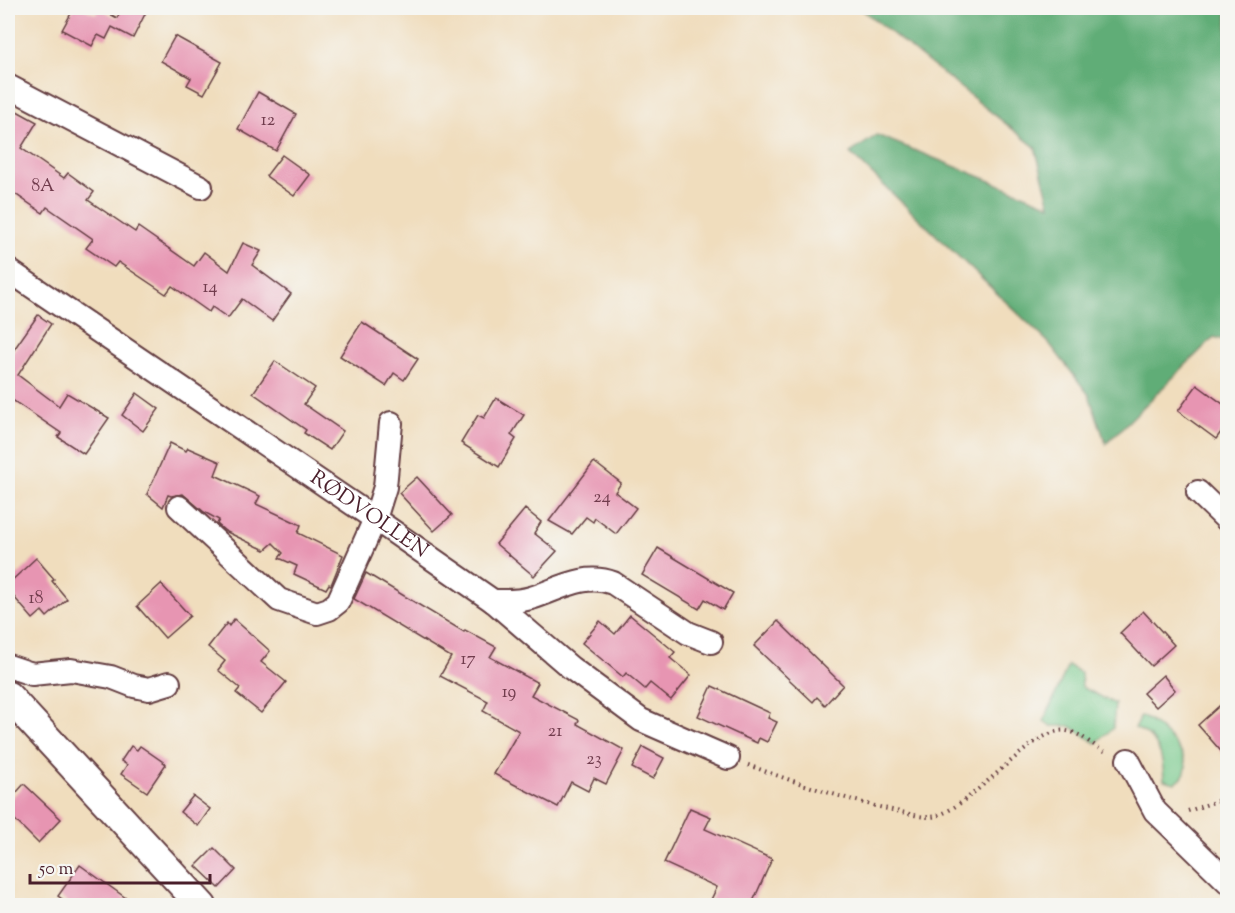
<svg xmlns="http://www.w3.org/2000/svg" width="1235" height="913" font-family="'Sorts Mill Goudy',serif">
<rect width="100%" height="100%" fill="#f6f6f2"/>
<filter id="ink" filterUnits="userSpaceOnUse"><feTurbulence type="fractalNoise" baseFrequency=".0167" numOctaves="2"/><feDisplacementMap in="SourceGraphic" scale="12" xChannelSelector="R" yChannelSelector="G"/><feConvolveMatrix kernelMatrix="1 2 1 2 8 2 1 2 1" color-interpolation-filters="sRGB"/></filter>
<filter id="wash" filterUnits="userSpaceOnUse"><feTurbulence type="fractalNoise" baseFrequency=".008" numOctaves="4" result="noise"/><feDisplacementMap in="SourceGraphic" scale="24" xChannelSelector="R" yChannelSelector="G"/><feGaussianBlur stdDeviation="1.35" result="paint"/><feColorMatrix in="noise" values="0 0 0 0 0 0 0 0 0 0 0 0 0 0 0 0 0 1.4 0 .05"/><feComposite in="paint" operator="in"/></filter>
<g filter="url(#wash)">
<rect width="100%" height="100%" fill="#f0ddbd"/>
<g fill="#77c98b" stroke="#60745b" stroke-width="1.5">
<path d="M1068 665 1081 673 1082 687 1115 704 1113 728 1096 743 1070 726H1051L1044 721Z"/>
<path d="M1141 716C1156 723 1187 750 1186 768 1185 776 1180 779 1175 783L1164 780C1163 755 1159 738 1135 728Z"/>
</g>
<path fill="#61ad77" stroke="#566651" stroke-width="1.5" d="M860 8H1227V341L1214 337 1106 444 1089 395 1049 343 850 153 877 135 1050 205 1035 147Z"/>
<g id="blocks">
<g fill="#e795b2">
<path d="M74 8H82L96 14 99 8 117 18 122 8H148L133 38 112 27 106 39 98 35 92 46 62 30Z"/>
<path d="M175 36 222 62 204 94 187 85 191 78 161 61Z"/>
<path d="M258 92 296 114 276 151 238 129Z"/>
<path d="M17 111 37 122 21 148 64 178 68 173 94 192 88 200 135 232 138 227 194 266 204 252 229 271 243 243 261 251 252 265 291 294 272 321 242 299 228 318 212 307 209 312 172 286 166 294 118 262 114 267 86 248 93 239 47 207 43 213 8 189V128Z"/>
<path d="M282 155 310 175 294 196 266 176Z"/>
<path d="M38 315 51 324 18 375 59 406 67 393 109 418 84 454 58 437 61 433 8 397V358Z"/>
<path d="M362 322 418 359 404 380 394 373 386 386 340 356Z"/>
<path d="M275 361 315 388 304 404 343 431 330 450 304 433 306 430 253 393Z"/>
<path d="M1197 385 1227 407V424L1216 439 1178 411Z"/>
<path d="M137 393 159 409 143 431 122 415Z"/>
<path d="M496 398 524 415 511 435 516 439 499 467 461 443 478 415 484 418Z"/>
<path d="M170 443 186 451 188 448 220 462 215 475 260 496 256 504 301 525 298 533 343 555 331 585 329 584 326 589 294 574 297 566 279 558 283 553 273 543 265 550 225 531 217 524 219 520 204 512 183 494 171 496 168 495 163 507 147 494Z"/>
<path d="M594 462 621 483 615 492 636 508 616 534 595 518 593 522 586 517 572 534 549 521Z"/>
<path d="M417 477 452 515 434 531 399 493Z"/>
<path d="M525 509 541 522 534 533 557 551 534 576 496 544Z"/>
<path d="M658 548 733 593 723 610 705 599 699 609 642 575Z"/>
<path d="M36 558 54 579 52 581 67 599 47 617 42 611 33 619 8 590V584Z"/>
<path d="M366 573 464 632 465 630 496 647 490 657 538 683 531 695 579 720 577 724 624 750 606 784 594 778 588 791 571 782 558 807 494 774 519 731 483 711 488 701 440 676 451 657 354 599Z"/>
<path d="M161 584 190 616 165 638 137 606Z"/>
<path d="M1143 611 1174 645 1151 666 1120 633Z"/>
<path d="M630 615 675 652 670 658 691 675 671 700 650 683 645 689 626 673 623 677 582 643 600 621 615 634Z"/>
<path d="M234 619 270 651 261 662 286 682 261 713 236 693 240 688 218 670 225 661 208 647 227 623 229 626Z"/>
<path d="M778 621 843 685 825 705 817 697 813 702 754 646Z"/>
<path d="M1163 675 1175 690 1156 707 1143 693Z"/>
<path d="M712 686 770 713 768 718 777 722 767 742 759 738 757 743 698 716Z"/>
<path d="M1227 699V758L1198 725Z"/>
<path d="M131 746 137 750 140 746 166 764 147 792 121 774 127 765 121 761Z"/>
<path d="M643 747 664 758 653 779 632 768Z"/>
<path d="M24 784 61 819 38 843 8 813V802Z"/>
<path d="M193 796 210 809 198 826 180 812Z"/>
<path d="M690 808 711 817 705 829 772 859 751 906H708L717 887 664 863Z"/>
<path d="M214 848 236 870 219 888 196 866Z"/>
<path d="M80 865 137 906H72L58 896Z"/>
</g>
</g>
</g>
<g filter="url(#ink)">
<use href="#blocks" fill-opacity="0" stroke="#633c41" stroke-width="1.5"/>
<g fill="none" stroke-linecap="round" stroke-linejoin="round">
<g stroke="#633c41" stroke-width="26">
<g id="minor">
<path d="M8 86 201 187"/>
<path id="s1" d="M8 270 375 519 493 601 571 668 641 720 728 758"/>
<path d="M1198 492 1228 521"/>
<path d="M179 507 279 600 317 613 329 609 338 602 375 519 385 487 391 423"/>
<path d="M493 601C505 601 518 602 531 598 558 590 584 572 613 583L688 633 711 642"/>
<path d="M8 666 32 674 71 670 111 677 134 686 149 689 169 683"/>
<path d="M1128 760 1155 811 1228 882"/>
</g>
</g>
<g stroke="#633c41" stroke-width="32">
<path id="tertiary" d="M8 696 202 906"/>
</g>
<g stroke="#633c41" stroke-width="4" stroke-dasharray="1.5 4.5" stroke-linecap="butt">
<path d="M748 765C798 783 849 801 901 812 912 814 925 819 936 816 974 805 1036 724 1067 731 1082 733 1093 747 1107 752"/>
<path d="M1188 811 1228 797"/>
</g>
<use href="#minor" stroke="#fff" stroke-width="22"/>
<use href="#tertiary" stroke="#fff" stroke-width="28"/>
</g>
</g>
<g text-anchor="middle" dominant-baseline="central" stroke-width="4.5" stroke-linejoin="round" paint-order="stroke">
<g font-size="18" fill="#713c4d">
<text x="268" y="121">12</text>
<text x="43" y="187">8A</text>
<text x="210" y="288">14</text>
<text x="602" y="498">24</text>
<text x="36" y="599">18</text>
<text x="468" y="660">17</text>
<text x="509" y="693">19</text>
<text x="555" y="732">21</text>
<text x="594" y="760">23</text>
</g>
<g font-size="21" fill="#4a1f2b" stroke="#f6f6f2">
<text stroke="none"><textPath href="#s1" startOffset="436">RØDVOLLEN</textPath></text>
</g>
</g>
<rect width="1235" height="913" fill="none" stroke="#f6f6f2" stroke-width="30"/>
<path d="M30 874v9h180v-9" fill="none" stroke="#4a1f2b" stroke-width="3"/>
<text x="39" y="874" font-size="18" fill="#4a1f2b" stroke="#f6f6f2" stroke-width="4.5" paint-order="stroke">50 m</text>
</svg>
